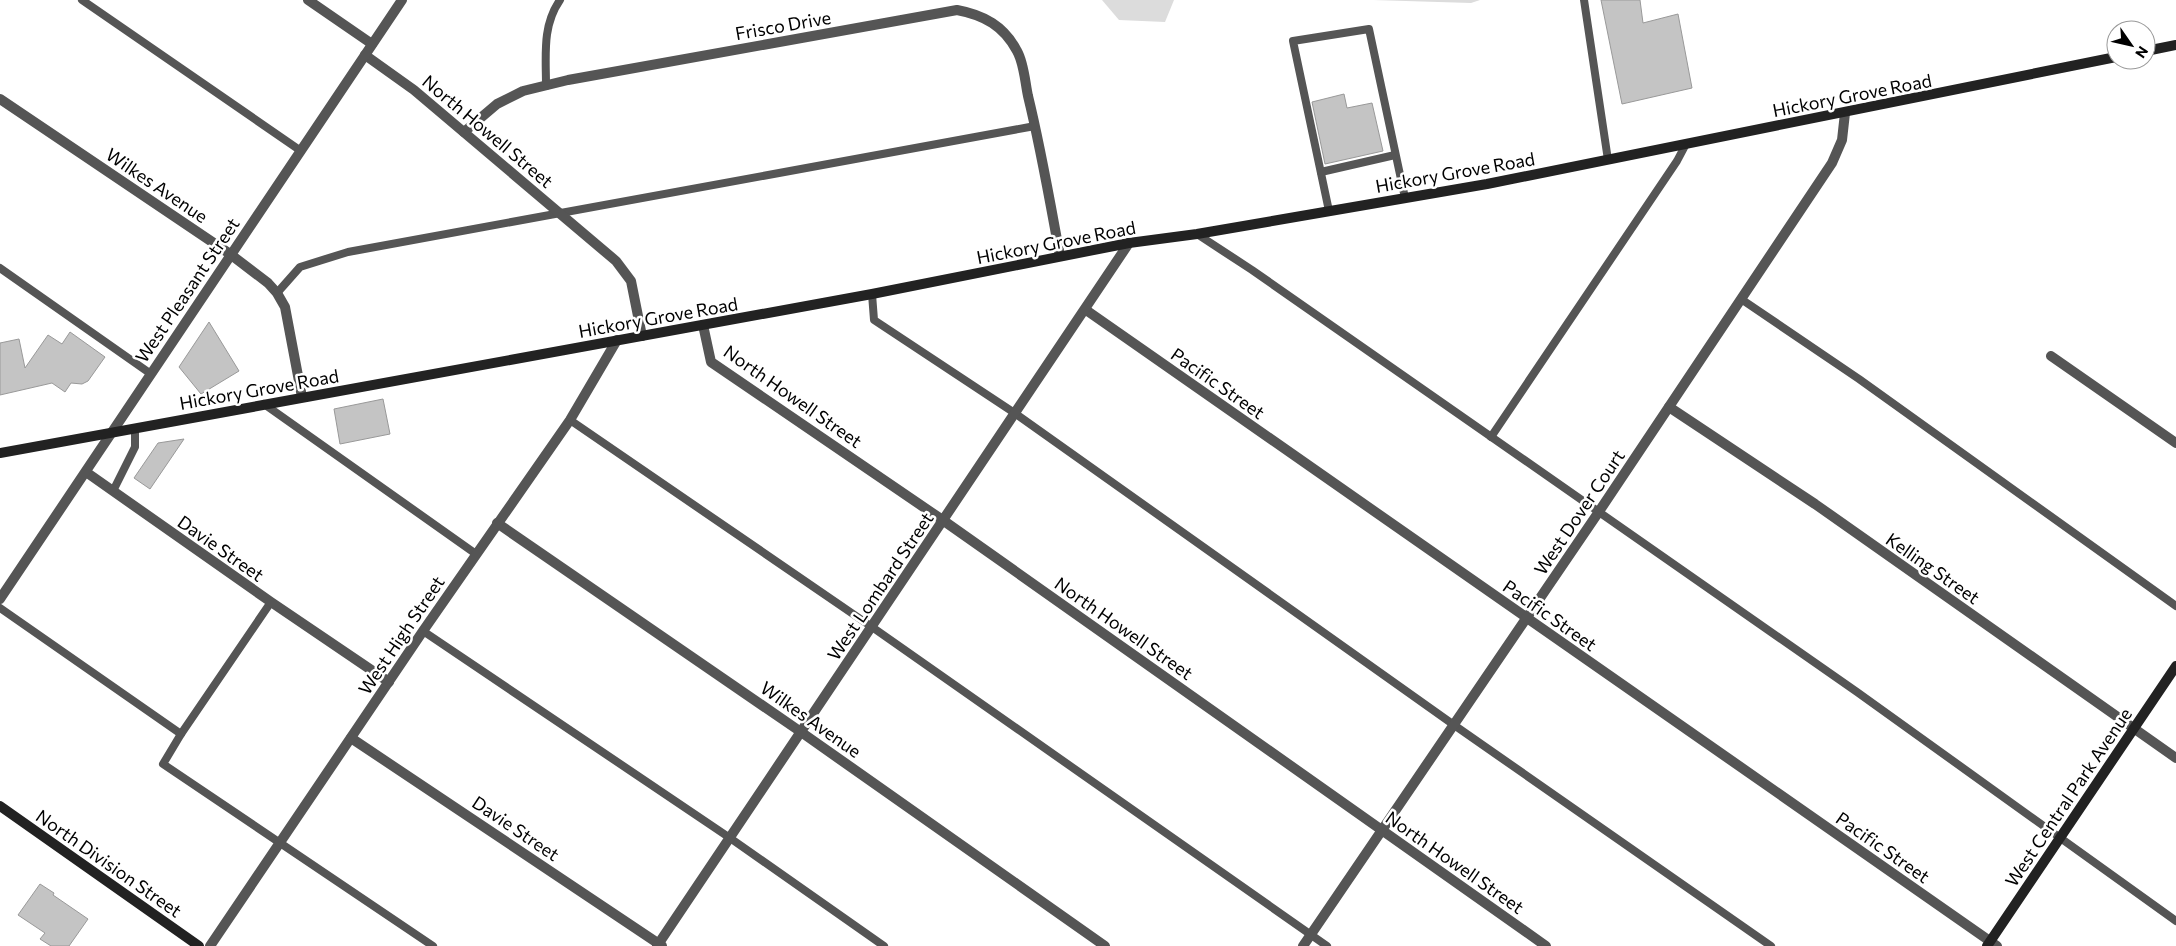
<svg xmlns="http://www.w3.org/2000/svg" width="2176" height="946" font-family="Commissioner,sans-serif">
<rect width="100%" height="100%" fill="#fff"/>
<g fill="#dcdcdc">
<path d="M1102 0H1174L1165 22 1119 20Z"/>
<path d="M1373 0H1480L1471 3Z"/>
</g>
<g fill="#c4c4c4" stroke="#999">
<path d="M1601 0H1640L1643 23 1678 14 1692 88 1622 104Z"/>
<path d="M1344 94 1347 108 1372 103 1383 151 1325 164 1312 102Z"/>
<path d="M209 322 239 371 201 394 179 367Z"/>
<path d="M70 332 105 357 88 381 82 384 71 383 65 392 52 383 0 395V343L19 339 25 368 48 335 62 344Z"/>
<path d="M383 399 390 434 340 444 334 409Z"/>
<path d="M184 439 150 489 134 478 158 443Z"/>
<path d="M40 884 54 893 53 895 88 919 69 946H51L40 939 45 933 18 915Z"/>
</g>
<g fill="none" stroke-linecap="round" stroke-linejoin="round">
<g stroke="#555" stroke-width="8">
<path d="M82 0 301 151"/>
<path d="M1584 0 1608 160"/>
<path d="M546 86C546 55 542 26 560 0"/>
<path d="M1321 172 1395 155"/>
<path d="M1329 211 1293 41 1369 29 1405 198"/>
<path d="M1197 234 1252 270 1857 692 2176 921"/>
<path d="M0 268 151 374"/>
<path d="M277 293 300 267 348 252 1035 126"/>
<path d="M872 294 874 320 1016 414 1454 725 1771 946"/>
<path d="M1741 299 1859 379 2176 606"/>
<path d="M264 404 476 554"/>
<path d="M570 420 872 627 1327 946"/>
<path d="M1491 437 1677 161 1686 144"/>
<path d="M113 491 135 447V428"/>
<path d="M271 602 181 734 163 764 433 946"/>
<path d="M0 608 181 734"/>
<path d="M423 631 730 838 884 946"/>
</g>
<g stroke="#555" stroke-width="10">
<path d="M308 0 372 44"/>
<path d="M365 55 414 90 616 261 631 281 642 336"/>
<path d="M0 99 230 254 268 283 277 293 285 307 302 397"/>
<path d="M464 132 497 104 523 91 568 80 957 10C984 15 1004 26 1017 51 1024 63 1025 82 1028 96 1041 149 1050 202 1060 256"/>
<path d="M1086 310 1997 946"/>
<path d="M703 325 711 362 944 521 1546 946"/>
<path d="M2051 356 2176 443"/>
<path d="M1669 407 1815 504 2176 758"/>
<path d="M86 472 271 602 389 682"/>
<path d="M497 523 801 732 1105 946"/>
<path d="M0 599 402 0"/>
<path d="M351 738 662 946"/>
<path d="M210 946 423 631 570 420 617 340"/>
<path d="M657 946 1129 243"/>
<path d="M1303 946 1598 513 1832 163 1842 140 1845 113"/>
</g>
<g stroke="#222" stroke-width="10">
<path d="M2146 51 2176 45"/>
<path d="M0 453 872 294 1129 243 1197 234 1487 184 2116 57"/>
<path d="M0 806 199 946"/>
<path d="M1987 946 2176 666"/>
</g>
</g>
<g text-anchor="middle" dominant-baseline="central" stroke-width="5" stroke-linejoin="round" paint-order="stroke">
<g font-size="18" fill="#000" stroke="#fff">
<text transform="translate(783 25) rotate(-10)">Frisco Drive</text>
<text transform="translate(1852 95) rotate(-11)">Hickory Grove Road</text>
<text transform="translate(488 131) rotate(40)">North Howell Street</text>
<text transform="translate(1455 172) rotate(-10)">Hickory Grove Road</text>
<text transform="translate(157 185) rotate(34)">Wilkes Avenue</text>
<text transform="translate(1056 242) rotate(-11)">Hickory Grove Road</text>
<text transform="translate(187 290) rotate(-56)">West Pleasant Street</text>
<text transform="translate(658 317) rotate(-10)">Hickory Grove Road</text>
<text transform="translate(1218 383) rotate(35)">Pacific Street</text>
<text transform="translate(259 389) rotate(-10)">Hickory Grove Road</text>
<text transform="translate(793 396) rotate(35)">North Howell Street</text>
<text transform="translate(1579 512) rotate(-56)">West Dover Court</text>
<text transform="translate(221 548) rotate(35)">Davie Street</text>
<text transform="translate(1933 568) rotate(35)">Kelling Street</text>
<text transform="translate(880 586) rotate(-56)">West Lombard Street</text>
<text transform="translate(1550 615) rotate(35)">Pacific Street</text>
<text transform="translate(1124 628) rotate(35)">North Howell Street</text>
<text transform="translate(401 635) rotate(-56)">West High Street</text>
<text transform="translate(811 719) rotate(35)">Wilkes Avenue</text>
<text transform="translate(2068 797) rotate(-56)">West Central Park Avenue</text>
<text transform="translate(516 828) rotate(34)">Davie Street</text>
<text transform="translate(1883 847) rotate(35)">Pacific Street</text>
<text transform="translate(1455 862) rotate(35)">North Howell Street</text>
<text transform="translate(109 863) rotate(35)">North Division Street</text>
</g>
</g>
<g transform="translate(2131 45) rotate(124)"><circle r="24" fill="#ffffff" stroke="#999999"/>
<path d="M0-4L9 19L0 12L-9 19Z" fill="#000000"/>
<text y="-8" font-size="14" font-weight="bold" text-anchor="middle" fill="#000000">N</text>
</g>
</svg>
